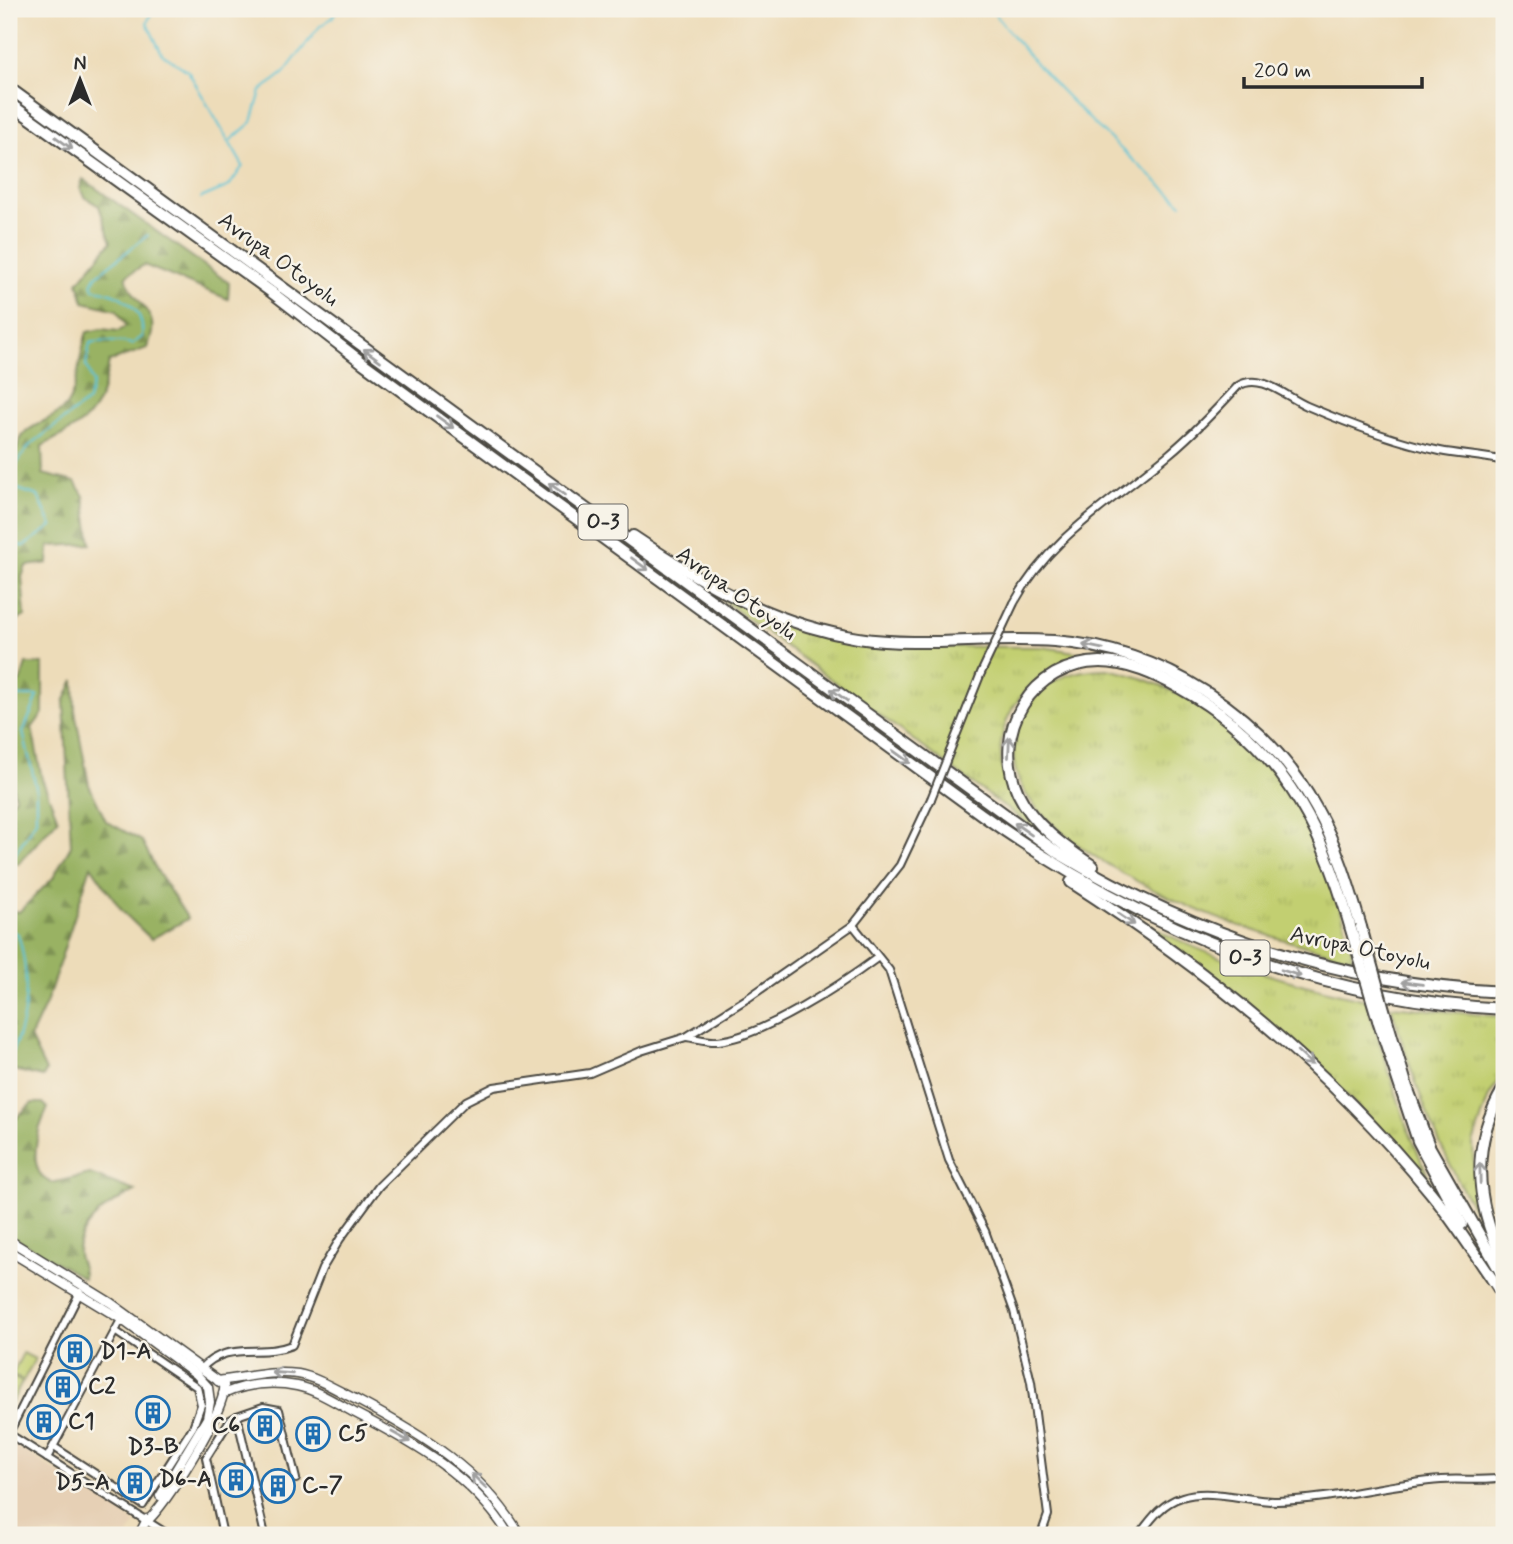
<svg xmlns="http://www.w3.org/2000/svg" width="1513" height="1544" font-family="Mynerve,sans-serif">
<defs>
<pattern id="grass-tufts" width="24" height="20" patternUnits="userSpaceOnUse" patternTransform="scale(1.75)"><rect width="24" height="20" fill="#c2cf71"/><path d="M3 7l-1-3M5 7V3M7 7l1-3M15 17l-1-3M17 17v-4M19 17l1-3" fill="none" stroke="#a7b262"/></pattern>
<pattern id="forest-firs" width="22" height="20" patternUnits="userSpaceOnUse" patternTransform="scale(1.75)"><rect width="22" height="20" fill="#99b263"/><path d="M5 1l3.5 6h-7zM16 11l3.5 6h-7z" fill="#7d9152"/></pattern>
</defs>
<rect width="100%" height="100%" fill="#f7f3e8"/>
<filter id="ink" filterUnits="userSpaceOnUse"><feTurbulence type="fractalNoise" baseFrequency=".0143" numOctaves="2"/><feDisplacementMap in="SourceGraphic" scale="14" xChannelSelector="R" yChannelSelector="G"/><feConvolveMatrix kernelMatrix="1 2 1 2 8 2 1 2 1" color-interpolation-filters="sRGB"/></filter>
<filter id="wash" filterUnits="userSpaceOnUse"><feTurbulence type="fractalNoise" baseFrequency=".00686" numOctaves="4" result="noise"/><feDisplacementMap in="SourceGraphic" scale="28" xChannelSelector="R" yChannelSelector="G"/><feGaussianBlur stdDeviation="1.57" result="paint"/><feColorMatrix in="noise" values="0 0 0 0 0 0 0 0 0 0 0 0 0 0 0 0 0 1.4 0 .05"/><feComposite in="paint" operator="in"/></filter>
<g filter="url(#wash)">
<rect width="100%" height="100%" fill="#eddcb9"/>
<path fill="#e6d0b5" d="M9 1441 136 1523 128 1535H9Z"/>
<g fill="url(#grass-tufts)" stroke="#767d4e" stroke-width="2">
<path d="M713 593 790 625 874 646 1042 647 1108 657C1037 656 977 721 1010 792 1016 805 1037 824 1047 838Z"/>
<path d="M1107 669C1207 688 1289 769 1326 862 1338 893 1345 927 1354 959 1315 949 1275 938 1237 925 1176 905 1019 833 1014 761 1012 744 1017 730 1024 714 1038 681 1073 669 1107 669Z"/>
<path d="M1141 921C1211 960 1288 983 1366 1000L1407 1127 1431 1183 1303 1050Z"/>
<path d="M1391 1006 1504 1017V1073L1489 1096 1473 1143 1475 1200 1482 1223C1438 1152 1414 1083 1391 1006Z"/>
</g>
<g fill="url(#forest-firs)" stroke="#626e47" stroke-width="2">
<path d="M83 179 229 283 228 299 144 265 126 276C133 307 165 310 147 348L109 362C99 417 89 421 42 446L43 474 75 482 84 496 91 544 49 546 48 563 26 566 22 577 25 616 9 625V461C18 454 17 441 25 433 36 422 57 418 66 406 80 386 78 356 87 332L101 329 119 331 126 326 117 310 84 302 78 282 111 242 99 206 86 198 80 188Z"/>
<path d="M26 664H43V713L32 728 42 779 58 819 18 864 9 863V838L14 834 9 808 15 797 9 764 15 748 9 747V682H20Z"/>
<path d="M74 680 75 711 89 785 106 821 142 841 156 869 188 919 151 939 123 912 91 866 46 1004 30 1038 46 1071 43 1077 9 1069V910L19 912 53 878 71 846 64 702Z"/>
<path d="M32 1103H43L48 1108C38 1127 24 1173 52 1183L90 1174 135 1191C112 1202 79 1222 78 1251 77 1261 85 1267 83 1278L9 1235V1125Z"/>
</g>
<g fill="#c2cf71" stroke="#767d4e" stroke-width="2">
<path d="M23 1353 35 1359 23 1381 12 1375Z"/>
<path d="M11 1376 22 1382 11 1404Z"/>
</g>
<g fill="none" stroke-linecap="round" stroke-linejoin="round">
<g stroke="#5bc4d7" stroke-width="2">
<path d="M153 9 147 23 162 54 188 71 243 166 229 186 201 198"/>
<path d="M991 9C1046 82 1114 144 1182 204"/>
<path d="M231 140 252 122 261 91 284 73 320 26 332 18 338 9"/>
<path d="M9 475 29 446 88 401 93 383 86 365 90 343C99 341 122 341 132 344L142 337C146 308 119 292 94 289L92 283 96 276 148 235"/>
<path d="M9 486 38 496 52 526 24 546 9 545"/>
<path d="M9 592 15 594 9 607"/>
<path d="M9 696H38L23 732 36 787V820L15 854 9 851"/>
<path d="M9 930 18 934C30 973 29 1022 9 1057"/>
</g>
</g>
</g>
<g filter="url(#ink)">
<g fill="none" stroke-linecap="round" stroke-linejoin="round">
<g stroke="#484640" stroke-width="10">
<g id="minor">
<path d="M9 371 11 370"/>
<path d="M1014 603C1050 536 1112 502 1169 454 1194 433 1216 410 1238 386 1261 372 1286 397 1307 406 1351 425 1393 441 1440 451 1461 455 1483 456 1504 461"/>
<path d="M950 751 981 673"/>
<path d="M853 925 889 970 949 1160 985 1231 1014 1311 1031 1382 1048 1515 1041 1535"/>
<path d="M686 1037C696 1038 708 1042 718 1041 762 1037 842 984 877 958"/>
<path d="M201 1369C227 1340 260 1358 292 1345L322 1269 340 1239 379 1186 466 1101 494 1087 590 1073 641 1051 686 1037 748 998 853 925 900 865 931 799"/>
<path d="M9 1433 80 1292"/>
<path d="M9 1434 169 1535"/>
<path d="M54 1447 143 1505 193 1427 201 1405 197 1387 115 1331"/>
<path d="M47 1458 122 1318"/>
<path d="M223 1535 206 1458 230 1420 237 1416"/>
<path d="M265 1535 237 1416 263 1407 279 1410 296 1479"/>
<path d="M1139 1535C1151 1519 1162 1503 1182 1497 1211 1488 1246 1501 1277 1501 1332 1500 1386 1484 1441 1480 1462 1478 1482 1482 1504 1478"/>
</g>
</g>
<g stroke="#484640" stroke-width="11">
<g id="secondary">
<path d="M9 1240 111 1303 224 1385C228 1407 165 1507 147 1521"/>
<path d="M9 1251 121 1319 196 1374 208 1387 210 1402 207 1418 160 1496"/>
<path d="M218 1381C246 1378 270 1370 298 1374 319 1378 338 1391 357 1400 421 1434 483 1471 520 1535"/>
<path d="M223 1394C246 1384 272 1381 297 1386 317 1390 336 1403 355 1413 415 1444 473 1476 509 1535"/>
<path d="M139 1535 147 1519"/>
</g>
</g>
<g stroke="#484640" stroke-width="13">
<path id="trunk" d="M1492 1279 1504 1298"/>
</g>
<g stroke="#484640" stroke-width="14">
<g id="motorway">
<path d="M9 88 1058 853C1196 936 1343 984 1504 992"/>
<path d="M9 103 270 291 363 363 981 814C1137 926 1311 999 1504 1009"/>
<path d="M633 536C703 583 772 624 858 638 923 648 988 636 1054 641 1161 649 1264 713 1316 808 1337 845 1349 886 1361 927"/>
<path d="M1093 866C1065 847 1033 825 1018 793 990 731 1032 663 1100 662 1128 662 1156 675 1180 688 1277 742 1321 821 1350 926"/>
<path d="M1071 882C1206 969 1329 1068 1431 1193 1453 1220 1472 1250 1492 1279"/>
<path d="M1378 1020 1418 1141 1462 1224"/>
<path d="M1387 1020 1407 1087 1429 1146 1504 1278"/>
<path d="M1504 1088C1470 1144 1475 1204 1504 1262"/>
</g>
</g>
<use href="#minor" stroke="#fff" stroke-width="6"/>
<use href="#secondary" stroke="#fff" stroke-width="8"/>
<use href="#trunk" stroke="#fff" stroke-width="10"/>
<use href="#motorway" stroke="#fff" stroke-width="10"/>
<g stroke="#484640" stroke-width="10" stroke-linecap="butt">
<g id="minor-bridge">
<path d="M981 673 1014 603"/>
<path d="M931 799 950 751"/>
</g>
</g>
<g stroke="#484640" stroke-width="14" stroke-linecap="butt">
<g id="motorway-bridge">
<path d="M1350 926 1378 1020"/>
<path d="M1361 927 1387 1020"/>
</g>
</g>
<use href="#minor-bridge" stroke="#fff" stroke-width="6"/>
<use href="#motorway-bridge" stroke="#fff" stroke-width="10"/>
</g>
<defs><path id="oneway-shaft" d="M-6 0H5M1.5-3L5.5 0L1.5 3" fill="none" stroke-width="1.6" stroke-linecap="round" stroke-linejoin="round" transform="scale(1.75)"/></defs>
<g stroke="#a0a0a0">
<use href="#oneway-shaft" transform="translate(64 143) rotate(36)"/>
<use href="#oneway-shaft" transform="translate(372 355) rotate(-144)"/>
<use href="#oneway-shaft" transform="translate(445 422) rotate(36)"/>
<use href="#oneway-shaft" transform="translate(557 489) rotate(-144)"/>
<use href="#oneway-shaft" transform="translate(640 564) rotate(36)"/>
<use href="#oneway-shaft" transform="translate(1093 647) rotate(-168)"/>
<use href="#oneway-shaft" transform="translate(839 695) rotate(-144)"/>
<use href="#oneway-shaft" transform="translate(1009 747) rotate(-87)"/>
<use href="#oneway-shaft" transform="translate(902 757) rotate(36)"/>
<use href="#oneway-shaft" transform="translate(1023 829) rotate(-145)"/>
<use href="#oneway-shaft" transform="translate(1126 919) rotate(34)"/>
<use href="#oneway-shaft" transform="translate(1291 973) rotate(18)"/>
<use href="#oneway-shaft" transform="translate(1412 983) rotate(-172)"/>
<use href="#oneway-shaft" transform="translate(1305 1058) rotate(42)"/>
<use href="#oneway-shaft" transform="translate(1480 1173) rotate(-91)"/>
<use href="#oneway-shaft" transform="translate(282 1373) rotate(-176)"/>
<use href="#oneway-shaft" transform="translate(401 1437) rotate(29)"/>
<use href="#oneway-shaft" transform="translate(479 1481) rotate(-136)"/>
</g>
</g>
<defs>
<g id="building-ring" transform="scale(1.75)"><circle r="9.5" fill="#f7f3e8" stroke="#1f6fb2" stroke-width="1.5"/><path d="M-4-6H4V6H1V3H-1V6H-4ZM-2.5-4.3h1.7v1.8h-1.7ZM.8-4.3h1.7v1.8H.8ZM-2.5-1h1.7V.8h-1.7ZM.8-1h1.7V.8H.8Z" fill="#1f6fb2"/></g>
</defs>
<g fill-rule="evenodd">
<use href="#building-ring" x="75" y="1352"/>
<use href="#building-ring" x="63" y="1387"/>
<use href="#building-ring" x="153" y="1413"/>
<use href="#building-ring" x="44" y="1422"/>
<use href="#building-ring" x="265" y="1426"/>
<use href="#building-ring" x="313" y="1434"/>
<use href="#building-ring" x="236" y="1480"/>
<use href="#building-ring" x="135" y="1483"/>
<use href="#building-ring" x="278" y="1486"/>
</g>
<g text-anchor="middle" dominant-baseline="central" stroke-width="5" stroke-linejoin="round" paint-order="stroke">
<g fill="#f7f3e8" stroke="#686764" stroke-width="2">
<rect x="578.5" y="504.5" width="49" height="35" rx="5"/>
<rect x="1220.5" y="940.5" width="49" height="35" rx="5"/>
</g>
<g font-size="21" font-weight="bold" fill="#2b2b2b">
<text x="603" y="522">O-3</text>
<text x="1245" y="958">O-3</text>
</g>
<g font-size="23" fill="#2b2b2b" stroke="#f7f3e8">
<text transform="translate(278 260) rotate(36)">Avrupa Otoyolu</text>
<text transform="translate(736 594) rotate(36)">Avrupa Otoyolu</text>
<text transform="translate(1360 949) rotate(12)">Avrupa Otoyolu</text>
</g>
<g font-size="23" font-weight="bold" fill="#2b2b2b" stroke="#f7f3e8" text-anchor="start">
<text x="100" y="1352">D1-A</text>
<text x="88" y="1387">C2</text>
<text x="68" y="1422">C1</text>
<text x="240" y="1426" text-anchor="end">C6</text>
<text x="338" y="1434">C5</text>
<text x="153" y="1448" text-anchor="middle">D3-B</text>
<text x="212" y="1480" text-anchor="end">D6-A</text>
<text x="110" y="1483" text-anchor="end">D5-A</text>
<text x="302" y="1486">C-7</text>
</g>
</g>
<rect width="1513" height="1544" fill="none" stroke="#f7f3e8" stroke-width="35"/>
<g transform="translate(80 80)" stroke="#f7f3e8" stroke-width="5" paint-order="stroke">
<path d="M0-5L12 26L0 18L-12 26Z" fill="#2b2b2b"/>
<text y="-10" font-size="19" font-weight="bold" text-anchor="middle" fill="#2b2b2b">N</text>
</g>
<path d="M1244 77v10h178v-10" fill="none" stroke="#2b2b2b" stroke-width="3.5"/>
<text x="1254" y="77" font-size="21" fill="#2b2b2b" stroke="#f7f3e8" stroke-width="5" paint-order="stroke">200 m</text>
</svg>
